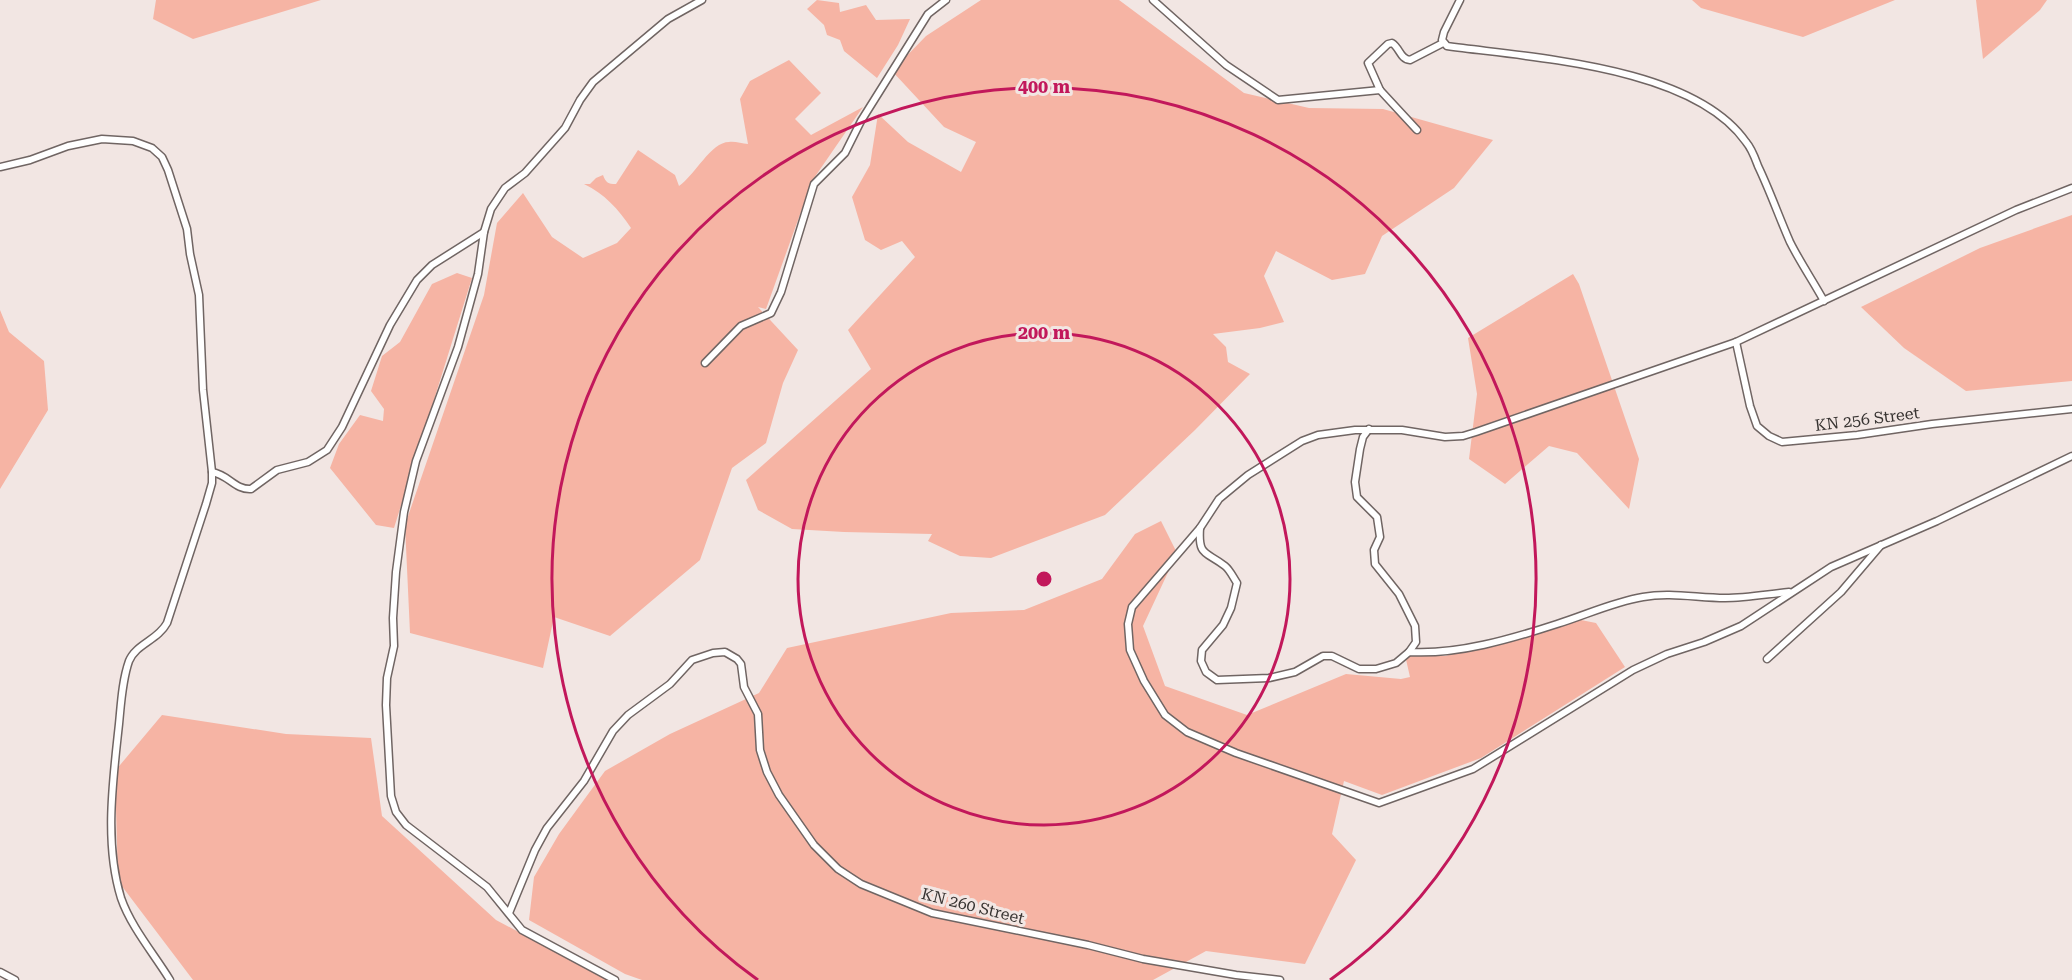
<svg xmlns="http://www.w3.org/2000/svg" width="2072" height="980" font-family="'Roboto Serif',serif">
<rect width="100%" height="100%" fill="#f2e6e3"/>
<g fill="#f6b4a4">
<path d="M156 0H321L193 39 153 19Z"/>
<path d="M817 0 839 3 840 12 866 5 876 20 910 19 898 45 877 78 844 51 840 40 827 35 824 25 807 9Z"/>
<path d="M981 0H1119L1244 93 1309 108 1383 109 1493 140 1454 188 1382 236 1365 274 1332 280 1276 251 1264 276 1284 322 1260 328 1213 334 1226 347 1228 362 1250 374 1195 430 1105 515 991 558 960 556 928 541 932 534 844 532 792 529 758 510 746 480 871 369 848 330 915 257 902 241 881 250 865 240 852 197 870 165 878 114 908 142 961 172 976 142 944 127 892 71 926 36Z"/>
<path d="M1692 0H1895L1803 37 1701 8Z"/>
<path d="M1976 0H2047L2040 10 1983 59Z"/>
<path d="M789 60 821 93 795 119 811 135 863 107 812 181 766 309 758 307 798 350 783 383 766 443 732 468 700 560 610 636 554 617 543 668 410 633 405 525 484 295 497 223 523 193 552 237 583 258 617 243 631 228C618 209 605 194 584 184H590L596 178 603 175C606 183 608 184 616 184L638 150 675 175 679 186C695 175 711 142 729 142 735 141 742 144 748 144L740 99 750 81Z"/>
<path d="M2072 215V381L1966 391 1904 348 1861 307 1980 248Z"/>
<path d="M457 273 472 278 394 528 376 525 330 468 339 444 360 415 383 421 384 409 371 391 382 356 400 342 432 284Z"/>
<path d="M1573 274 1579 284 1639 459 1629 509 1577 453 1549 446 1505 484 1469 459 1477 394 1468 338Z"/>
<path d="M0 310 9 332 44 361 48 410 0 489Z"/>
<path d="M1161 521 1177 553 1143 626 1165 686 1247 715 1346 674 1401 679 1410 677 1405 655 1445 656 1581 620 1596 623 1625 667 1481 758 1382 795 1344 781 1332 834 1356 860 1305 964 1206 951 1153 980H642L625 974 529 920 534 877 559 834 605 771 670 734 759 693 787 648 951 613 1024 610 1102 579 1135 534Z"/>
<path d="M162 715 286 734 371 738 382 816 496 920 609 980H193L118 881 115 771Z"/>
</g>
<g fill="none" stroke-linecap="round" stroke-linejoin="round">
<g stroke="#706563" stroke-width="9">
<g id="street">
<path d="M1153 0 1226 65 1278 100 1380 90 1417 130"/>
<path d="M1460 0 1444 32 1442 40 1447 46C1533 58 1693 66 1746 142 1752 149 1755 158 1758 166 1770 191 1779 217 1790 242 1800 262 1813 281 1824 301"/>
<path d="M1380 90 1368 63 1388 44 1392 43C1400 48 1400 59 1410 60L1443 43"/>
<path d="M0 167 30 160 68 146 102 139 133 141 152 148 162 157 168 170 187 229 190 254 199 295 203 390 212 472V483L206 504 167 623C158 640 136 644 129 661 122 681 121 704 119 724 113 780 104 843 121 898 131 927 154 954 170 980"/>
<path d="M2072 188 2016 210 1736 342 1476 432 1463 436 1445 437 1402 430H1355L1318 435 1302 441 1248 475 1219 499 1200 528 1132 607 1128 624 1130 650 1144 681 1165 715 1187 732 1236 753 1379 803 1473 769 1633 670 1667 654 1704 642 1741 626 1831 567 1937 521 2072 456"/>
<path d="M1736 342 1750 406 1757 426 1769 436 1782 442 1857 435 1932 424 2072 409"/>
<path d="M705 363 741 326 771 313 781 292 814 184 845 153 861 121 928 14 946 0"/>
<path d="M1369 429 1363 437 1360 449 1355 482 1357 497 1377 517 1380 537 1374 550 1375 564 1399 594 1415 626 1416 642 1409 652"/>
<path d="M212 472C229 475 235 490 251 489L277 470 308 462 327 450 342 427 390 325 417 280 432 265 484 232"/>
<path d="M1200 528C1198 557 1206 551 1225 566 1230 570 1233 577 1237 583L1231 608 1223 625 1202 650 1201 661 1206 672 1217 680 1269 678 1295 672 1323 656H1332L1359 669H1376L1396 663 1409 652C1457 655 1511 639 1557 624 1586 615 1613 602 1643 597 1670 592 1698 598 1725 598 1746 598 1768 594 1789 592"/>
<path d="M1767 659 1841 592 1881 545"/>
<path d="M509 913 535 850 547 828 584 781 613 731 628 715 670 684 692 660 713 653 725 652 737 659 741 664 744 687 758 714 760 750 767 772 779 795 814 845 838 869 861 884 932 913 1088 945 1143 959 1236 975 1280 980"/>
<path d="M0 972 15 980"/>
<path d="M615 980 522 930 487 887 406 825 396 812 391 796 386 705 387 678 394 646 393 618 396 572 404 512 416 461 458 347 478 274 484 232 491 209 505 188 525 173 565 128 580 100 593 82 668 19 702 0"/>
</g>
</g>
<use href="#street" stroke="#fff" stroke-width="6"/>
</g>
<g fill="none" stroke="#c2185b" stroke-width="3">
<circle cx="1044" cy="579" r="246"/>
<path d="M758 980A492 492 0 1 1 1330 980"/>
</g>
<g text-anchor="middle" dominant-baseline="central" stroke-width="6" stroke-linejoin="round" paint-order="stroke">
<g font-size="16" fill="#383432" stroke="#f2e6e3">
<text transform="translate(1867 419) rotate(-7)">KN 256 Street</text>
<text transform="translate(973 906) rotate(14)">KN 260 Street</text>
</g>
</g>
<circle cx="1044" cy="579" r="9" fill="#c2185b" stroke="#f2e6e3" stroke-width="3"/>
<g font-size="18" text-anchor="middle" font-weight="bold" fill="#c2185b" stroke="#f2e6e3" stroke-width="6" stroke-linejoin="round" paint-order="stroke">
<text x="1044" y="93">400 m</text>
<text x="1044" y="339">200 m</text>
</g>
</svg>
